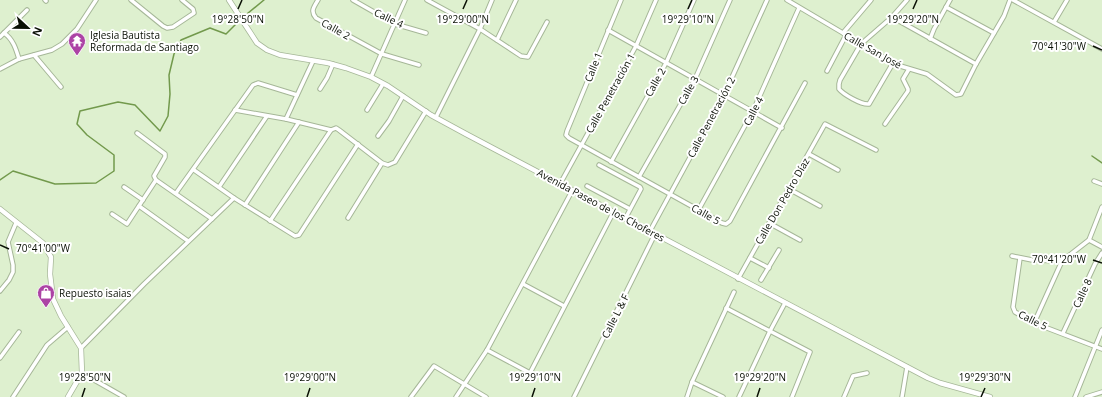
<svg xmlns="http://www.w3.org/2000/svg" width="1102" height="397" font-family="'Open Sans',sans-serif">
<rect width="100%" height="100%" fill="#def0cf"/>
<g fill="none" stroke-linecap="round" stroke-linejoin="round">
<g stroke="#72994c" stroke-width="1.5">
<path d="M1092 156 1102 163"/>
<path d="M0 180 13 171 55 184 96 183 114 171V155L87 135 77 124 80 111 118 102 135 105 160 131 168 116 170 94 169 75 174 54 181 40 210 28 226 34 242 18 264 0"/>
</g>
<g stroke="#a6b798" stroke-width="5.5">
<g id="minor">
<path d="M45 0 46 1"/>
<path d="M131 0 163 26 167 28 173 27 194 13 193 9 182 0"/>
<path d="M318 0C314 7 310 11 316 18L382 54 419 65"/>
<path d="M353 0 395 24 426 33"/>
<path d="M427 0 480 29 521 56 528 57 547 22"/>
<path d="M621 0 567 131 566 135 569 138 722 223 726 224 730 221 805 83"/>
<path d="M787 0 897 65 927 74 956 95 961 94 976 64"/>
<path d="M1013 0 1102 49"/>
<path d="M946 7 994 33"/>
<path d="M892 17 976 64 1004 16 1010 0"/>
<path d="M1054 22 1067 0"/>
<path d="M608 30 782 128"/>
<path d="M4 33C13 39 16 49 19 59"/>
<path d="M843 33 871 0"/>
<path d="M0 37 27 10"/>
<path d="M930 39 934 29 950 0"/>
<path d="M497 40 516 0"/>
<path d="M34 55 61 87"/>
<path d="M893 63 869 104C861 105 843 94 839 89V84L840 80 861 44 892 17 907 0"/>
<path d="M0 69 19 59 52 50 62 44 77 29 96 0"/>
<path d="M827 71 846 35"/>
<path d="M371 77 405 0"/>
<path d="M320 89 327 78 333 64"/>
<path d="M235 110 286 119 331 130"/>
<path d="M367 110 383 84"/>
<path d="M436 117 480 29 492 0"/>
<path d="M286 119 313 61"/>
<path d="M885 124 908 91V89L903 79 909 69"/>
<path d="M137 133 165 154V157L154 176 156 180 212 219"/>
<path d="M378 136 389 121 403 96"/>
<path d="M809 154 838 170"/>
<path d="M611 162 666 63 694 0"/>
<path d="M599 165 640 187 641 189 625 219"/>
<path d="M194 170 234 198 295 236 299 235 358 144"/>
<path d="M639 177 695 79 730 0"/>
<path d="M1094 181 1102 184"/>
<path d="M560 184 636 46 656 0"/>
<path d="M587 186 630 209"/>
<path d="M124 187 143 200"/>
<path d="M219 187 267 116"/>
<path d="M789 189 820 206"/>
<path d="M176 193 253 85 258 83 297 95"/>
<path d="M245 205 299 122"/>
<path d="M139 206 188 241"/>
<path d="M699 209 753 111 799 8"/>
<path d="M112 214 127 224 156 180"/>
<path d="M348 218 382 163"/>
<path d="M270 221 331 130 336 128 339 130 382 163 388 165 395 162 426 111"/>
<path d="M769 223 800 240"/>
<path d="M650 231 724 95 767 0"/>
<path d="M1089 240 1102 247"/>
<path d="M1012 256 1032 260 1062 261 1089 240 1102 207"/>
<path d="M750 258 769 268"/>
<path d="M1020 258 1013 307 1015 312 1034 323 1102 349"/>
<path d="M738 279 825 124 876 150"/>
<path d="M761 280 779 250"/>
<path d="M523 284 564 306"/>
<path d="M0 291 9 280 13 272V265L8 242 16 223"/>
<path d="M726 308 810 352 792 397"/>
<path d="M1034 323 1062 261"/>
<path d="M1063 333 1095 264 1102 253"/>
<path d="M81 348 144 284 234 198"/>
<path d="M487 350 530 373 613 213"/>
<path d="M0 358 19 332"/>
<path d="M82 373 124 397"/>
<path d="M692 382 723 397"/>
<path d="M13 397 47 345 68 327"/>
<path d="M411 397 434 366 486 397"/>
<path d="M456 397 487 350 572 191"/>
<path d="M574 397 655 234"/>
<path d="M687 397 692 382 734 292"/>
<path d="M739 397 770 331 785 303"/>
<path d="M844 397 853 376 867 373"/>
<path d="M902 397 907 367"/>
<path d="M1075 397 1102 330"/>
<path d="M1086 397 1102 392"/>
</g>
</g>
<g stroke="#a6b798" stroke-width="6">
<g id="tertiary">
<path d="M229 0 257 43 267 50 280 55 328 63 346 68 371 77 388 86 431 115 466 134 928 378 940 383 990 397"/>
<path d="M0 209 43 243 51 257 50 274 53 299 61 316 81 348 82 373 68 397"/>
</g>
</g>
<use href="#minor" stroke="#fff" stroke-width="3.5"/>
<use href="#tertiary" stroke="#fff" stroke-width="4.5"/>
</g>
<path fill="none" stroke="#0a1005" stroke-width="1.5" d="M238 9 242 0M463 9 467 0M688 9 692 0M913 9 917 0M1093 46 1102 50M0 245 9 249M1093 260 1102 263M82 397 85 388M307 397 310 388M532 397 535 388M757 397 760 388M981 397 985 388"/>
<defs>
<g id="temple-pin" transform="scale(0.9)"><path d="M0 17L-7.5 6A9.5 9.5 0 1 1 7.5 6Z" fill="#ac43a5" stroke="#fff"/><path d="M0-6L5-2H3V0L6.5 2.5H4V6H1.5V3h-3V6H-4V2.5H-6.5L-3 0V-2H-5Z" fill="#fff"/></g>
<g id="shop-pin" transform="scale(0.9)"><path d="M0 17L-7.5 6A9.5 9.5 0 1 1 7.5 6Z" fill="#ac43a5" stroke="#fff"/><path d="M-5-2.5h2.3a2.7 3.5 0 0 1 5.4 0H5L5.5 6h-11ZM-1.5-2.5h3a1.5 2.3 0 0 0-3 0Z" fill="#fff"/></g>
</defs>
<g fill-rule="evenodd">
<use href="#temple-pin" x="77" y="41"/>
<use href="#shop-pin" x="46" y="293"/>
</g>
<g text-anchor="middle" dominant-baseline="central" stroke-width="4" stroke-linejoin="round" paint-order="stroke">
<g font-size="10" fill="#0a1005" stroke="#fff">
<text transform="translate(389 18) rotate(25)">Calle 4</text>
<text transform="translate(336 29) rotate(29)">Calle 2</text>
<text transform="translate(873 50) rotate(29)">Calle San José</text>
<text transform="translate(593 67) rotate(-68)">Calle 1</text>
<text transform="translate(655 82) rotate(-61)">Calle 2</text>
<text transform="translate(688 90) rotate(-61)">Calle 3</text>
<text transform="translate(610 93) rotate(-61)">Calle Penetración 1</text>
<text transform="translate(753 111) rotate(-63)">Calle 4</text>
<text transform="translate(711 117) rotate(-62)">Calle Penetración 2</text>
<text transform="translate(782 201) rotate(-60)">Calle Don Pedro Díaz</text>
<text transform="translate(601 205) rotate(28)">Avenida Paseo de los Choferes</text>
<text transform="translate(706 214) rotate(29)">Calle 5</text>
<text transform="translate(1082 293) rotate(-65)">Calle 8</text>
<text transform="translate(615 316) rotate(-63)">Calle L &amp; F</text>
<text transform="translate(1033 320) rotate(26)">Calle 5</text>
</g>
<g font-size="10" fill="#0a1005" stroke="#fff" text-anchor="start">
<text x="90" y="35">Iglesia Bautista<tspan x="90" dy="12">Reformada de Santiago</tspan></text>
<text x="59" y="293">Repuesto isaias</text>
</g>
</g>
<g font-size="10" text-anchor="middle" fill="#0a1005" stroke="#fff" stroke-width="4" stroke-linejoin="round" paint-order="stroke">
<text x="238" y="23">19°28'50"N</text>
<text x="463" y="23">19°29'00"N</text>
<text x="688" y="23">19°29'10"N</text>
<text x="913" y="23">19°29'20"N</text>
<text x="1059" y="50">70°41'30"W</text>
<text x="43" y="252">70°41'00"W</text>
<text x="1059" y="263">70°41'20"W</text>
<text x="85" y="381">19°28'50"N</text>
<text x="310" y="381">19°29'00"N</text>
<text x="535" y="381">19°29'10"N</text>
<text x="760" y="381">19°29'20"N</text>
<text x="985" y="381">19°29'30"N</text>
</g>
<g transform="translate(28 28) rotate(112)" stroke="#ffffff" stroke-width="3" paint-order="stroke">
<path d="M0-3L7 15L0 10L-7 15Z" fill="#0a1005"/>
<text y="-6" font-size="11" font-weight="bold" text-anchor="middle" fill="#0a1005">N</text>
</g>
</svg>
